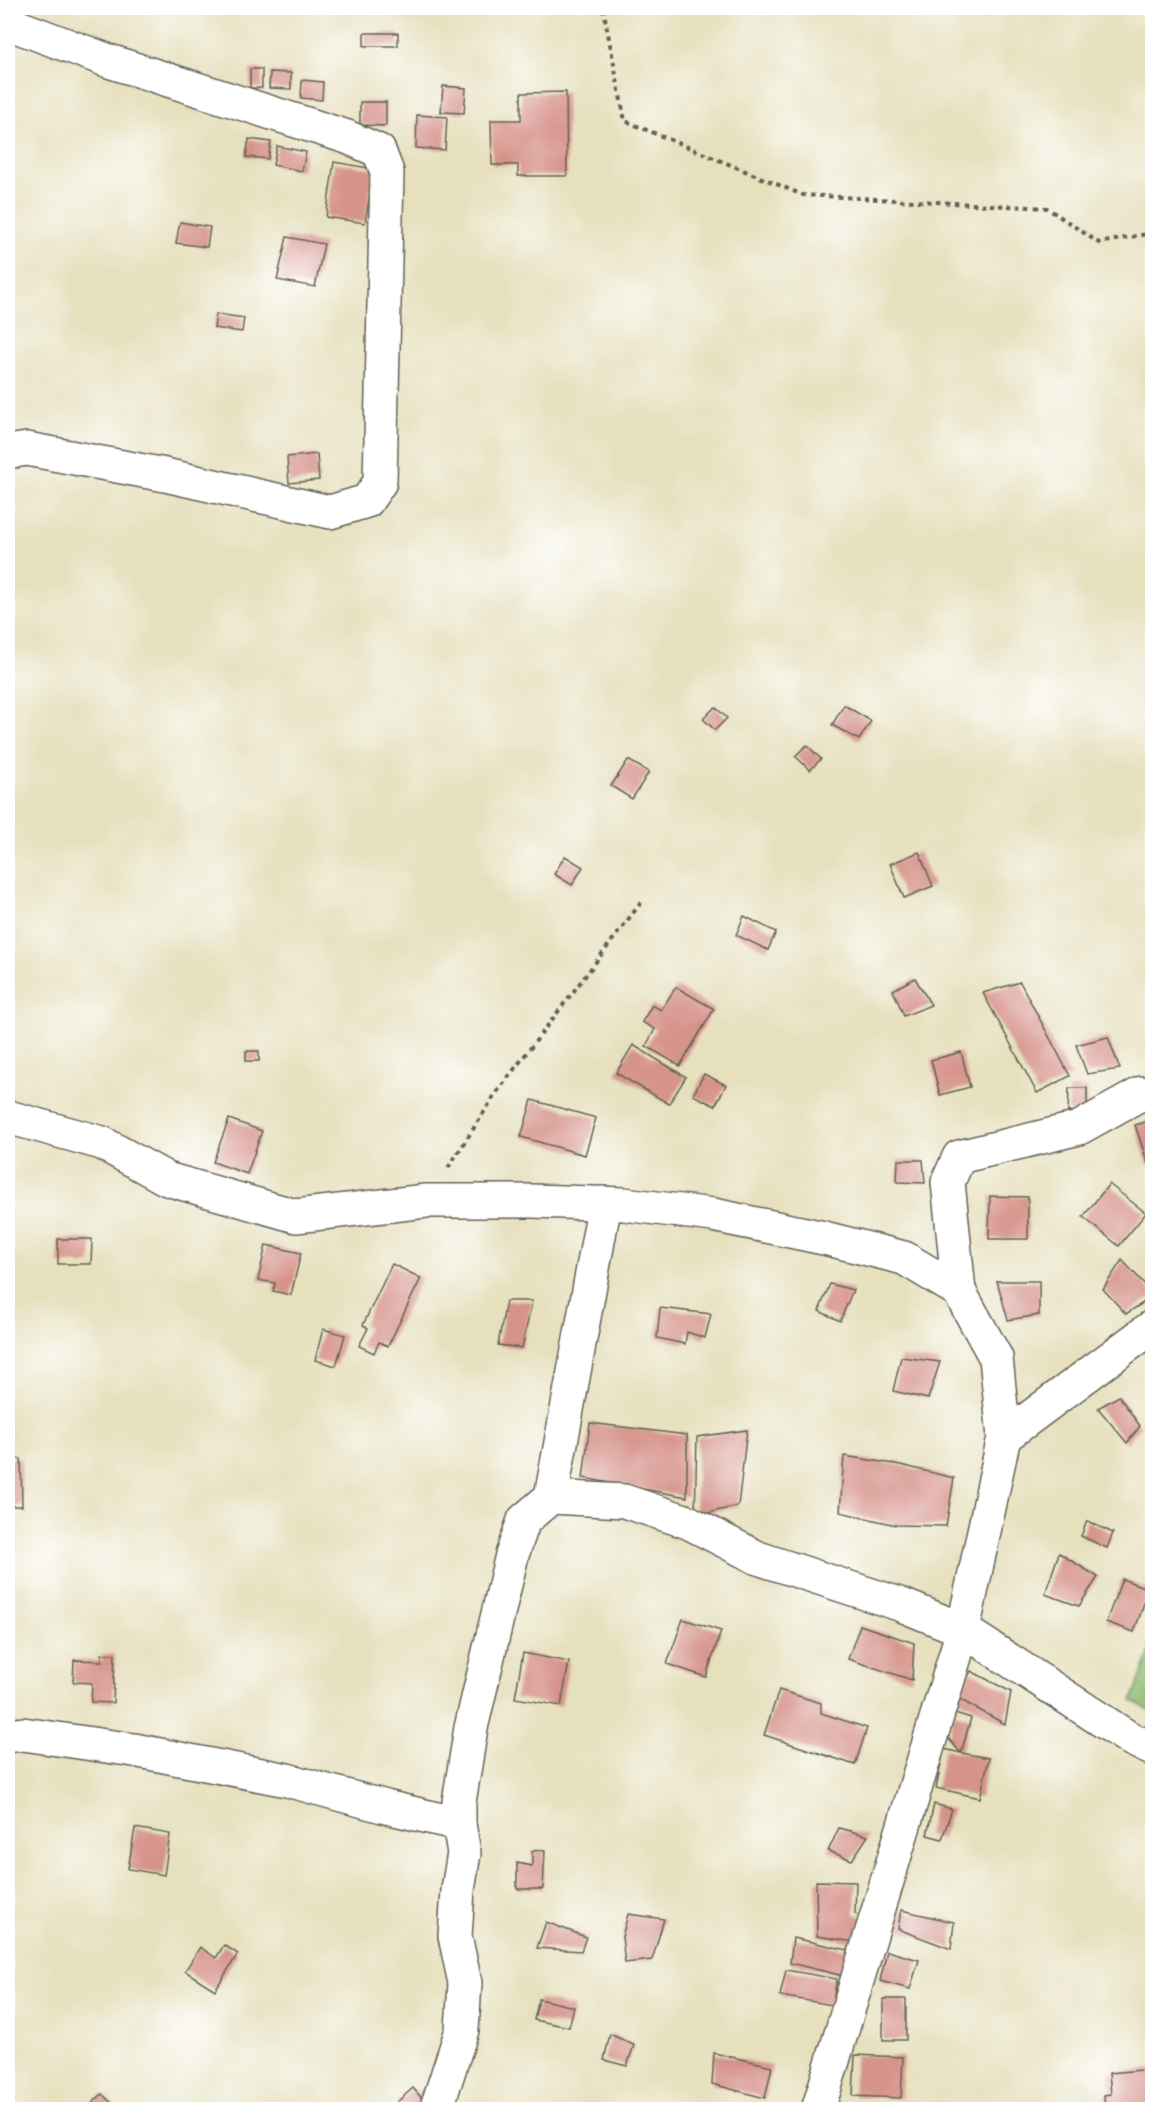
<svg xmlns="http://www.w3.org/2000/svg" width="1160" height="2117" font-family="Mali,sans-serif">
<rect width="100%" height="100%" fill="#fff"/>
<filter id="ink" filterUnits="userSpaceOnUse"><feTurbulence type="fractalNoise" baseFrequency=".0167" numOctaves="2"/><feDisplacementMap in="SourceGraphic" scale="12" xChannelSelector="R" yChannelSelector="G"/><feConvolveMatrix kernelMatrix="1 2 1 2 8 2 1 2 1" color-interpolation-filters="sRGB"/></filter>
<filter id="wash" filterUnits="userSpaceOnUse"><feTurbulence type="fractalNoise" baseFrequency=".008" numOctaves="4" result="noise"/><feDisplacementMap in="SourceGraphic" scale="24" xChannelSelector="R" yChannelSelector="G"/><feGaussianBlur stdDeviation="1.35" result="paint"/><feColorMatrix in="noise" values="0 0 0 0 0 0 0 0 0 0 0 0 0 0 0 0 0 1.4 0 .05"/><feComposite in="paint" operator="in"/></filter>
<g filter="url(#wash)">
<rect width="100%" height="100%" fill="#e6e0bd"/>
<path fill="#8db56b" stroke="#546844" stroke-width="1.5" d="M1152 1646V1712L1132 1701Z"/>
<g id="blocks">
<g fill="#d6938a">
<rect x="364" y="33" width="34" height="13"/>
<rect x="250" y="69" width="12" height="19"/>
<path d="M270 72 291 73V89L269 88Z"/>
<path d="M302 80 323 82 322 100 301 98Z"/>
<path d="M443 86 466 88 464 113 441 112Z"/>
<path d="M566 92 567 176H518V165H492L491 120H521V93Z"/>
<path d="M360 102H386V126L360 125Z"/>
<path d="M417 115 447 117 445 150 416 148Z"/>
<path d="M249 139 271 142 268 159 246 157Z"/>
<path d="M277 146 306 152 302 171 273 165Z"/>
<path d="M334 162 374 169 365 223 326 217Z"/>
<path d="M180 222 210 227 207 247 176 243Z"/>
<path d="M287 237 324 244 315 287 277 280Z"/>
<path d="M216 314 244 318 242 332 214 328Z"/>
<path d="M317 454 319 480 289 483 287 457Z"/>
<path d="M844 705 871 721 859 740 832 725Z"/>
<path d="M715 707 727 718 715 730 703 719Z"/>
<path d="M807 745 821 759 810 770 795 756Z"/>
<path d="M628 760 649 772 632 799 611 786Z"/>
<path d="M919 852 933 886 904 898 890 864Z"/>
<path d="M565 856 583 867 572 885 554 874Z"/>
<path d="M744 916 776 932 768 950 736 935Z"/>
<path d="M915 978 931 1005 904 1016 893 990Z"/>
<path d="M1020 982 1070 1076 1037 1093 983 993Z"/>
<path d="M676 987 714 1009 680 1066 646 1046 655 1029 642 1022 652 1005 661 1010Z"/>
<path d="M1108 1037 1120 1069 1087 1074 1076 1045Z"/>
<path d="M633 1045 686 1077 669 1104 616 1073Z"/>
<rect x="246" y="1051" width="13" height="10"/>
<path d="M961 1052 970 1087 940 1095 931 1060Z"/>
<path d="M704 1074 726 1085 715 1106 693 1095Z"/>
<path d="M1069 1088H1087V1112H1068Z"/>
<path d="M532 1100 596 1118 585 1155 521 1137Z"/>
<path d="M229 1119 262 1131 247 1174 213 1162Z"/>
<path d="M1152 1120V1163L1148 1164 1135 1125Z"/>
<path d="M898 1160H923L925 1183 897 1182Z"/>
<path d="M1109 1184 1146 1213 1119 1246 1083 1217Z"/>
<path d="M990 1196 1028 1197V1239H989Z"/>
<path d="M58 1239H92L91 1264H58Z"/>
<path d="M266 1245 301 1253 291 1295 273 1291 275 1283 258 1280Z"/>
<path d="M1122 1260 1152 1292V1297L1126 1314 1103 1289Z"/>
<path d="M392 1264 421 1278 388 1346 379 1342 374 1353 359 1346 368 1328 363 1325Z"/>
<path d="M997 1281H1039V1315L1008 1320Z"/>
<path d="M830 1284 853 1290 840 1321 819 1311Z"/>
<path d="M506 1301H532L522 1348 498 1345Z"/>
<path d="M660 1308 711 1314 705 1338 687 1332 685 1344 657 1338Z"/>
<path d="M323 1329 345 1335 336 1366 315 1360Z"/>
<path d="M901 1357 940 1362 928 1399 893 1391Z"/>
<path d="M1119 1396 1140 1426 1127 1443 1098 1408Z"/>
<path d="M590 1423 687 1435V1497L583 1478Z"/>
<path d="M747 1430 738 1506 695 1516 697 1437Z"/>
<path d="M844 1456 901 1465 954 1478 946 1526 896 1525 840 1512Z"/>
<path d="M8 1459H21L22 1506H8Z"/>
<path d="M1087 1521 1113 1533 1107 1548 1081 1536Z"/>
<path d="M1059 1553 1098 1577 1079 1606 1045 1594Z"/>
<path d="M1122 1579 1149 1589 1134 1632 1106 1622Z"/>
<path d="M683 1619 721 1631 706 1677 667 1664Z"/>
<path d="M860 1625 914 1643 912 1680 848 1659Z"/>
<path d="M523 1653 569 1662 561 1706 515 1698Z"/>
<path d="M102 1654H115L113 1703 91 1702 92 1683 73 1682 74 1660 102 1661Z"/>
<path d="M971 1671 1011 1692 1005 1724 957 1698Z"/>
<path d="M779 1690 821 1703V1713L867 1728 855 1765 764 1735Z"/>
<path d="M955 1713 971 1718 961 1753 989 1758 980 1798 936 1788 944 1749 961 1753 948 1738Z"/>
<path d="M934 1804 952 1809 942 1839 927 1835Z"/>
<path d="M135 1828 170 1834 164 1875 128 1869Z"/>
<path d="M839 1828 868 1836 852 1860 828 1851Z"/>
<path d="M545 1850 543 1889H517V1863L532 1866V1851Z"/>
<path d="M816 1881 856 1882 855 1914 863 1917 854 1942 817 1936Z"/>
<path d="M901 1910 954 1922 951 1949 898 1929Z"/>
<path d="M628 1914 664 1919 652 1960 625 1963 622 1937Z"/>
<path d="M546 1922 586 1937 581 1951 537 1948Z"/>
<path d="M793 1938 853 1951 848 1977 790 1963Z"/>
<path d="M224 1945 238 1954 215 1990 185 1971 200 1947 216 1958Z"/>
<path d="M887 1951 919 1960 910 1989 880 1981Z"/>
<path d="M786 1970 837 1979 832 2005 780 1996Z"/>
<path d="M539 1999 574 2007 569 2027 534 2020Z"/>
<rect x="883" y="1999" width="23" height="41"/>
<path d="M610 2034 634 2045 627 2066 604 2060Z"/>
<path d="M714 2053 772 2066 765 2098 712 2084Z"/>
<path d="M855 2055 903 2057 901 2098 853 2096Z"/>
<path d="M1152 2069V2109H1105L1104 2095 1111 2094 1109 2073Z"/>
<path d="M413 2088 425 2102 417 2109H404L397 2102Z"/>
<path d="M102 2094 118 2109H86Z"/>
</g>
</g>
</g>
<g filter="url(#ink)">
<use href="#blocks" fill-opacity="0" stroke="#636154" stroke-width="1.5"/>
<g fill="none" stroke-linecap="round" stroke-linejoin="round">
<g stroke="#636154" stroke-width="36">
<g id="street">
<path d="M8 23 109 61 347 137 379 151 387 172 380 482 367 501 330 512 165 475 27 449 8 452"/>
<path d="M8 1117 102 1143 167 1179 296 1216 426 1201H532L624 1204 713 1215 824 1238 904 1258 959 1291 996 1358 1004 1437 963 1630 818 2110"/>
<path d="M959 1291 948 1182 959 1157 1079 1128 1142 1093"/>
<path d="M1004 1437 1152 1327"/>
<path d="M551 1497 624 1501 688 1522 758 1558 902 1605 963 1630 1129 1738 1152 1749"/>
<path d="M8 1736 23 1734 134 1750 287 1780 386 1807 459 1824"/>
<path d="M436 2110 462 2030 465 1983 455 1936 458 1890 464 1853 459 1824V1802L471 1728 512 1555 524 1520 551 1497 605 1203"/>
</g>
</g>
<g stroke="#636154" stroke-width="4" stroke-dasharray="4.5 4.5" stroke-linecap="butt">
<path d="M603 8 625 121 803 195 1047 208 1099 243 1152 233"/>
<path d="M448 1168 497 1092 643 900"/>
</g>
<use href="#street" stroke="#fff" stroke-width="33"/>
</g>
</g>
<rect width="1160" height="2117" fill="none" stroke="#fff" stroke-width="30"/>
</svg>
